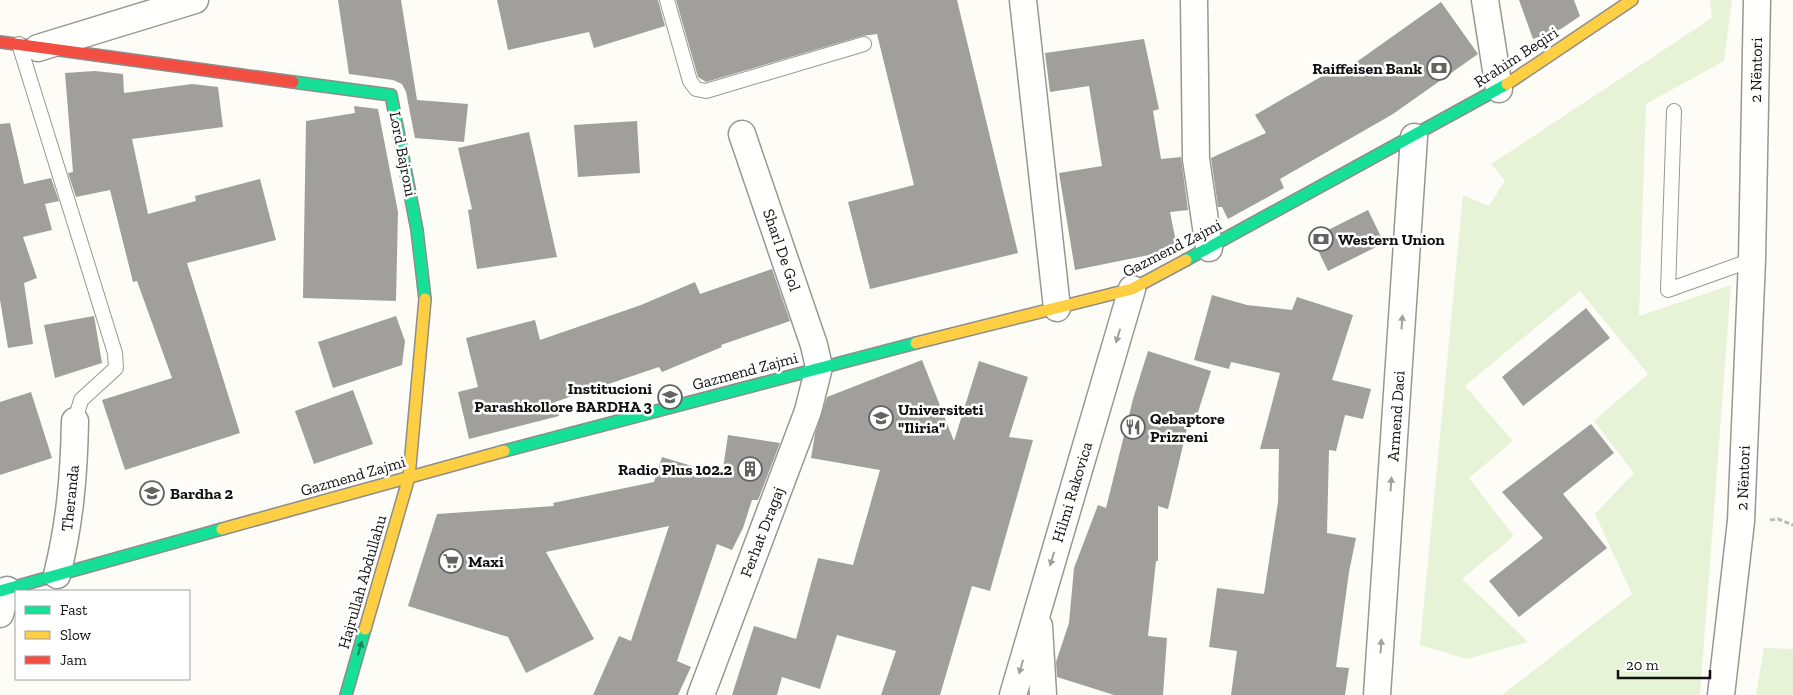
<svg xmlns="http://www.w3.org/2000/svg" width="1793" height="695" font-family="'Zilla Slab',serif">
<rect width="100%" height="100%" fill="#fdfcf7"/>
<g fill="#e7f3d7">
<path d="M1710 0H1732L1724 61 1646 104 1639 316 1731 285 1700 695H1502L1632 594 1595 514 1634 473 1594 421 1648 374 1580 291 1465 386 1513 441 1469 478 1514 536 1462 579 1528 642 1467 659 1420 645 1463 195 1489 206 1505 181 1491 164 1712 18Z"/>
<path d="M1764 648 1793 649V695H1756Z"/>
</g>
<g fill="#a19f9c">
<path d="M338 0H401L417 100 468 104 464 142 415 138 406 92 402 84 393 80 349 74Z"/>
<path d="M497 0H658L665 26 594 48 589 32 508 50Z"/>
<path d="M676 0H957L1018 253 870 289 848 202 914 185 877 34 862 36 706 82 698 77Z"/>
<path d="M1519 0H1574L1580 16 1561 29 1533 39Z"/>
<path d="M1441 2 1478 54 1393 114 1280 179 1284 188 1228 219 1222 207H1218L1211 158 1266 133 1255 115 1338 67 1341 73Z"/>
<path d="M1144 39 1159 109 1153 111 1161 159 1181 157 1188 210 1170 212 1177 247 1169 251 1075 270 1059 173 1102 166 1089 86 1050 92 1045 53Z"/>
<path d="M95 71 123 74 124 93 192 84 218 87 223 127 132 139 148 214 196 201 195 196 260 179 276 240 187 263 240 433 125 470 102 400 172 378 137 281 133 282 110 190 76 197 68 173 73 172 65 73Z"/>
<path d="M354 106 378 109 398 212 396 301 303 298 306 121 355 113Z"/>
<path d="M637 121 640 173 578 177 574 125Z"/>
<path d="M10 123 24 184 51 178 59 201 45 204 52 230 23 237 37 278 24 283 33 344 8 348 0 300V124Z"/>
<path d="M529 132 557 257 477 269 468 210 472 209 458 148Z"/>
<path d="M1368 210 1384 243 1328 271 1312 238Z"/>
<path d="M772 269 790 321 721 345 722 347 662 372 659 367 555 402 559 416 469 439 458 392 478 387 466 338 535 320 540 340 641 305 695 282 700 294Z"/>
<path d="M1212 295 1247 305 1292 310 1297 297 1353 315 1332 380 1371 389 1363 419 1345 415 1336 451 1329 450 1327 533 1356 538 1349 572 1336 667 1349 668 1345 695H1231L1237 651 1209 647 1217 588 1264 594 1278 502 1279 449H1260L1280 373 1231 362 1229 369 1194 360Z"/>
<path d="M1586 308 1610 338 1523 406 1502 377Z"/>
<path d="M94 316 102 363 55 378 44 325Z"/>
<path d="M396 316 405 341 402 365 333 388 318 342Z"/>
<path d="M1148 351 1211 371 1194 425 1188 424 1168 509 1158 506V561H1156L1148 636 1167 638 1163 695H1114L1057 677 1056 662 1069 623 1074 568 1098 505 1106 508 1133 399Z"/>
<path d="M922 360 954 441 979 361 1028 377 1009 437 1033 440 990 591 972 586 940 695H881L896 651 837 635 820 689 782 677 777 695H732L754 626 796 639 818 558 853 565 880 470 811 458 815 434 827 397Z"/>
<path d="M353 390 373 444 314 464 295 411Z"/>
<path d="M31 392 52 458 0 475V402Z"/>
<path d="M1591 424 1614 453 1563 494 1607 548 1519 617 1489 581 1543 538 1502 492Z"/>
<path d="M728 435 780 443 758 500H752L743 528 732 550 717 544 677 661 691 667 678 695H593L619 636 631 641 669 526 546 552 594 639 526 673 508 637 408 606 437 514 554 506 553 503 654 482 662 457 722 475Z"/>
</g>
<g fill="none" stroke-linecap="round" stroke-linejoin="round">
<g stroke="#979795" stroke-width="16">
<g id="lane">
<path d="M667 0 690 81 696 89 706 91 864 44"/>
<path d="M19 44 115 353 116 368 81 400 75 421"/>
<path d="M1674 111 1668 290 1752 260"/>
</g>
</g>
<g stroke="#979795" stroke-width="29">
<g id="street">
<path d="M1023 0 1057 308"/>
<path d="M1194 0 1196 159 1209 248"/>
<path d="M1485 0 1499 89"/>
<path d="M38 48 195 0"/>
<path d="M57 575C70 522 74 475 75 421"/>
<path d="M0 614 7 590"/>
<path d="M1039 626 1043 695"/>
<path d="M701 695 808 411 819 367 814 345 742 134"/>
<path d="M1013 695 1132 289"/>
<path d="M1377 695 1414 137"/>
<path d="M1721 695 1741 521 1752 260 1757 0"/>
</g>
</g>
<g stroke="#8e8d8b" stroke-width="14">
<g id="fast">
<path d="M293 82 391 95 417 230 425 299"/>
<path d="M1186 260 1507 84"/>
<path d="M504 451 916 343"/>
<path d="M0 591 222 529"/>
<path d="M346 695 365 629"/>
</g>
</g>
<g stroke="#8e8d8b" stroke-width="14">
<g id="slow">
<path d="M1507 84 1632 0"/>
<path d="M916 343 1132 289 1186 260"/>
<path d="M222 529 504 451"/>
<path d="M365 629 409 477 425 299"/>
</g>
</g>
<g stroke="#8e8d8b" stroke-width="14">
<path id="jam" d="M0 42 293 82"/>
</g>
<path stroke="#b9b9b8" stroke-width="3" stroke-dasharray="5 2.5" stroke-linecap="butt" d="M1770 520 1778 519 1793 525"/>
<use href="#lane" stroke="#fffffe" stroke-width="14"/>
<use href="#street" stroke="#fffffe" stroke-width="26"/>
<use href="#fast" stroke="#16e098" stroke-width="11"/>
<use href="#slow" stroke="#ffcf43" stroke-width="11"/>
<use href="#jam" stroke="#f24e42" stroke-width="11"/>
</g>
<defs><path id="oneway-solid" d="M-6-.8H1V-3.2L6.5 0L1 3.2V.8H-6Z" transform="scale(1.25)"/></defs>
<g fill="#a0a09f">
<use href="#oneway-solid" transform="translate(1402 322) rotate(-86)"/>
<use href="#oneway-solid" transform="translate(1118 336) rotate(107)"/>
<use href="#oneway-solid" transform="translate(1391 484) rotate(-86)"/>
<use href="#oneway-solid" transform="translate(1052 559) rotate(107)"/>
<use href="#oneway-solid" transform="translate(1381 646) rotate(-86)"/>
<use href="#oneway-solid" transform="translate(1021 667) rotate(106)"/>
</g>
<use fill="#14835b" href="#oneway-solid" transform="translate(360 648) rotate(-74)"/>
<defs>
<g id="bank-ring" transform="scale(1.25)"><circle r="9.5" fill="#fff" stroke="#646362" stroke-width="1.5"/><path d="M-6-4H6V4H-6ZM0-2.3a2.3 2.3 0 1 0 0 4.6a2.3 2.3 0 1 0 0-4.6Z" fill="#646362"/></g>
<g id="school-ring" transform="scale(1.25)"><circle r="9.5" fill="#fff" stroke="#646362" stroke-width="1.5"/><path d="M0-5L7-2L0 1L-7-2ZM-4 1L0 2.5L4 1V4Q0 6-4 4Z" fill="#646362"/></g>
<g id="university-ring" transform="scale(1.25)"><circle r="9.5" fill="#fff" stroke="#646362" stroke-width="1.5"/><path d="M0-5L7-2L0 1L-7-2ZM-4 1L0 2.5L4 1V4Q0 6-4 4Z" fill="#646362"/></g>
<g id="restaurant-ring" transform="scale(1.25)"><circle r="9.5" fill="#fff" stroke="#646362" stroke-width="1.5"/><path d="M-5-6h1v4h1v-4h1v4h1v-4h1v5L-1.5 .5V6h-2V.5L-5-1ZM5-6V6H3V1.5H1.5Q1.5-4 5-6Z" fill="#646362"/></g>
<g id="building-ring" transform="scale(1.25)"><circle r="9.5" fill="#fff" stroke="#646362" stroke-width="1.5"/><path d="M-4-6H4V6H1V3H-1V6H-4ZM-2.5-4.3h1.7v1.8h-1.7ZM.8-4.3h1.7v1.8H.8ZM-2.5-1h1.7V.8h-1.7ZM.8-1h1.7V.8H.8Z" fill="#646362"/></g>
<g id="supermarket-ring" transform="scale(1.25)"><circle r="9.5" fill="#fff" stroke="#646362" stroke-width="1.5"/><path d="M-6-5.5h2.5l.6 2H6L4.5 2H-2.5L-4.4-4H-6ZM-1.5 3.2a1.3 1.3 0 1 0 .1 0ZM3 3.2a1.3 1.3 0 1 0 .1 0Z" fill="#646362"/></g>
</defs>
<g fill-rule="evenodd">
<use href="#bank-ring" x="1439" y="68"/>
<use href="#bank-ring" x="1321" y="239"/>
<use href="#school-ring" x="670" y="397"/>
<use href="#university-ring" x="881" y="418"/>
<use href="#restaurant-ring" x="1133" y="427"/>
<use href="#building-ring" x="750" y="469"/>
<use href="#school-ring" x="152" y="493"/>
<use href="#supermarket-ring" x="451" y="561"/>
</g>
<g text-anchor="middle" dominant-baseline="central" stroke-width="5" stroke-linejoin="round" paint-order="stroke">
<g font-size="16" fill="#111" stroke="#fff">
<text transform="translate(1516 57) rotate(-33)">Rrahim Beqiri</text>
<text transform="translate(1756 70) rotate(-89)">2 Nëntori</text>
<text transform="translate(403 154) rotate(79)">Lord Bajroni</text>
<text transform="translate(1172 248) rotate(-27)">Gazmend Zajmi</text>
<text transform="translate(782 250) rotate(71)">Sharl De Gol</text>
<text transform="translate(745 371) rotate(-15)">Gazmend Zajmi</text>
<text transform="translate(1396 416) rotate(-86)">Armend Daci</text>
<text transform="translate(353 476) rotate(-16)">Gazmend Zajmi</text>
<text transform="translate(1743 478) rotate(-88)">2 Nëntori</text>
<text transform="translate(1072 492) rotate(-73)">Hilmi Rakovica</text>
<text transform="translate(70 498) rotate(-84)">Theranda</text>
<text transform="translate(762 532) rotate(-69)">Ferhat Dragaj</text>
<text transform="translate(362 582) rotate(-74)">Hajrullah Abdullahu</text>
</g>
<g font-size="16" font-weight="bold" fill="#111" stroke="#fff" text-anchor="start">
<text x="1422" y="68" text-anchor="end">Raiffeisen Bank</text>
<text x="1338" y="239">Western Union</text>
<text x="652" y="388" text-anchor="end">Institucioni<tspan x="652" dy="18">Parashkollore BARDHA 3</tspan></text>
<text x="898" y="409">Universiteti<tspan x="898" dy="18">"Iliria"</tspan></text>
<text x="1150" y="418">Qebaptore<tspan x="1150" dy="18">Prizreni</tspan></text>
<text x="732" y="469" text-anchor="end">Radio Plus 102.2</text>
<text x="170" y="493">Bardha 2</text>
<text x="468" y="561">Maxi</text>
</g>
</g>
<rect x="15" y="590" width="175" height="90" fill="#ffffff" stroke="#a0a0a0"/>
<rect x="25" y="606" width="25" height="8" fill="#16e098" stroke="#a0a0a0"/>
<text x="60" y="615" font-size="15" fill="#111111">Fast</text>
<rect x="25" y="631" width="25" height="8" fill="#ffcf43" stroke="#a0a0a0"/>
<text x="60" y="640" font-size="15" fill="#111111">Slow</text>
<rect x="25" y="656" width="25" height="8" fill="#f24e42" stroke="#a0a0a0"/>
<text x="60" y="665" font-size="15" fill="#111111">Jam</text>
<path d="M1618 670v8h92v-8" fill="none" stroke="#111111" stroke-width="2.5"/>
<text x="1626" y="670" font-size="15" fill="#111111" stroke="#ffffff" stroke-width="4" paint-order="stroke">20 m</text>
</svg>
